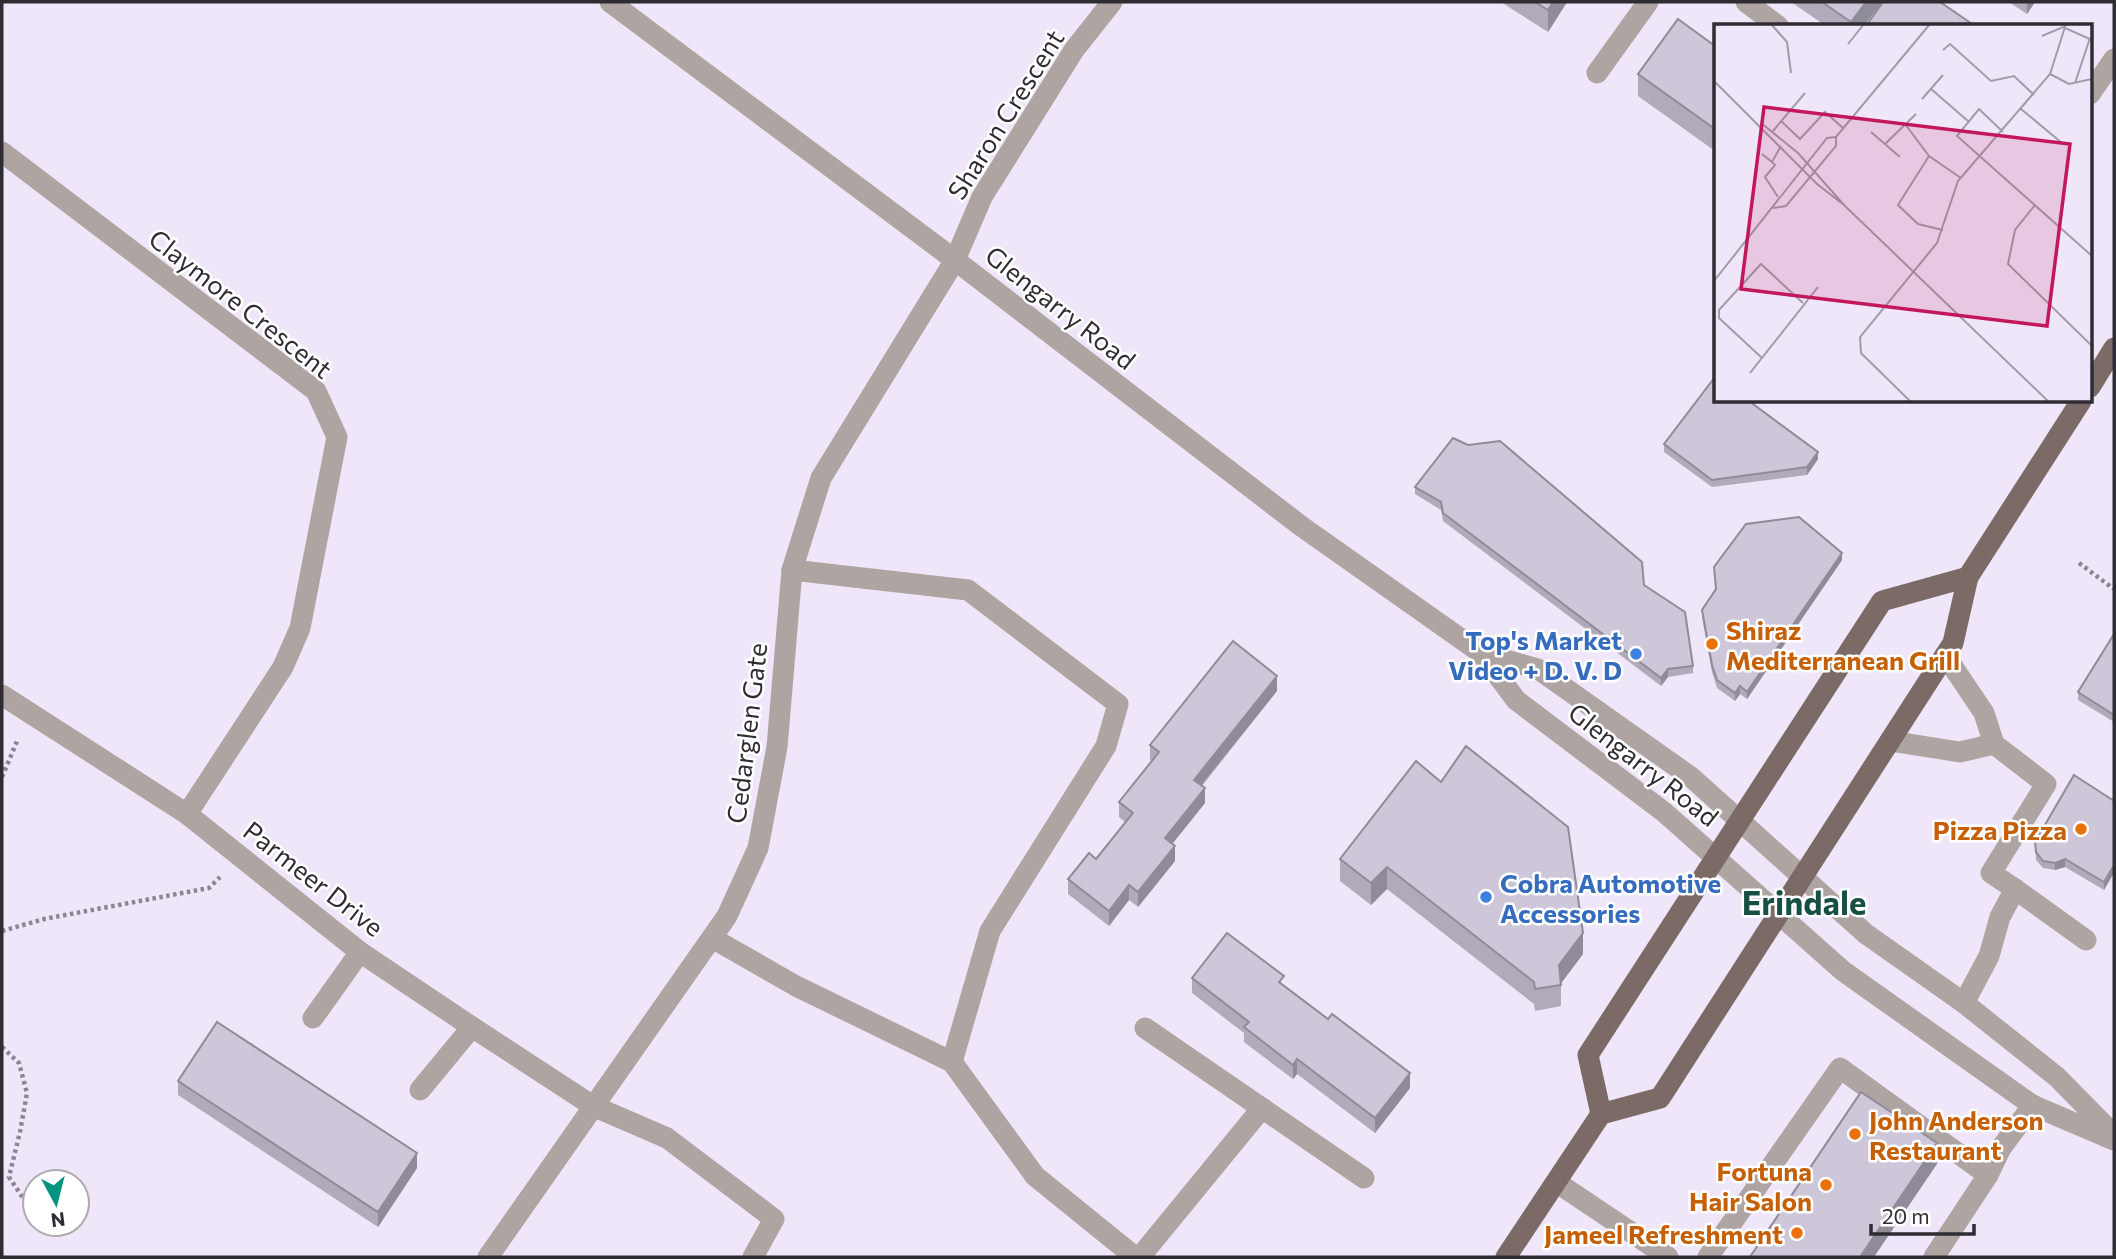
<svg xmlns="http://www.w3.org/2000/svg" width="2116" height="1259" font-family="Commissioner,sans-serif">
<rect width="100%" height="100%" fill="#efe6fa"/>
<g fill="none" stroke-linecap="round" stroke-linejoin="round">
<g stroke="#8c8693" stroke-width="4.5" stroke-dasharray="3.5 3.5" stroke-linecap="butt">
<path d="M2079 563 2114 589"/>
<path d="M2 777 18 739"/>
<path d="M2 931 44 919 209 888 220 877"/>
<path d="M2 1047 19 1063 27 1093 20 1132 9 1177 25 1201 35 1211"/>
<path d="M48 1224 56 1231"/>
</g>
<g stroke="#aea4a1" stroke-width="21">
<path d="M610 2 955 260 1301 526 1481 653 1516 700 1664 812 1843 971 2032 1105 2114 1140"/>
<path d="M1746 2 1778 26"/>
<path d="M1597 73 1648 2"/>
<path d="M2090 94 2114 59"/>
<path d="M2 152 316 391 337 437 300 628 283 667 187 814"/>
<path d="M792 570 968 590 1118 704 1106 746 990 931 952 1062"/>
<path d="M1481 653 1538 669 1691 777 1866 934 1964 1003 2057 1077 2114 1135"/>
<path d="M1945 655 1984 713 1994 744 2046 784 1991 873 2015 889"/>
<path d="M2 695 187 814 360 952 472 1027 593 1106 667 1138 774 1219 753 1257"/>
<path d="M1890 741 1960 752 1994 744"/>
<path d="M712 938 796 986 952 1062 1035 1176 1135 1257"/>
<path d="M1964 1003 1989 956 2000 917 2015 889 2086 940"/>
<path d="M313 1018 360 952"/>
<path d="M1145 1028 1364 1178"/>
<path d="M420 1090 472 1027"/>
<path d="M1556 1182 1668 1257"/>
<path d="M488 1257 727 916 758 848 777 747 792 570 821 478 955 260 982 197 1074 50 1112 2"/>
<path d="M1140 1257 1262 1108"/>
<path d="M1708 1257 1840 1068 1988 1175"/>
<path d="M1934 1257 1988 1175 2001 1148 2033 1105"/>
</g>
<g stroke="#7b6a65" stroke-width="21">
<path d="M2090 387 2114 348"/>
<path d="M1601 1114 1588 1055 1882 601 1968 577"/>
<path d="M1506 1257 1601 1114 1660 1098 1953 643 1968 577 2081 401"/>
</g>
</g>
<g fill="#b1aabb">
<path d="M1501 2H1567L1548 32Z"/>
<path d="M1791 2H1882L1864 26H1826Z"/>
<path d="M2009 2H2035L2027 14Z"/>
<path d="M1715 46V151L1638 96V74Z"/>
<path d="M1664 444 1818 459 1807 475 1712 487 1664 452Z"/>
<path d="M1415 487 1644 585 1693 666V673L1668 677 1661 686 1443 521 1441 510 1415 494Z"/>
<path d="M1842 560 1747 699 1740 694 1735 701 1717 688 1712 672 1702 617V610L1715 589Z"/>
<path d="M2114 634V722L2078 700V692Z"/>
<path d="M1277 691 1202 786 1205 803 1172 844 1175 861 1138 907 1129 900 1109 926 1068 894V879L1096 859 1125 822 1119 817V802L1152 761 1150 760V745Z"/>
<path d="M1416 761 1583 954 1561 983V1006L1535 1011 1534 1004 1387 889 1371 905 1340 881V859Z"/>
<path d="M2114 801 2104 890 2065 867 2055 870 2043 868 2036 860 2035 842Z"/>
<path d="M1192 978 1284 985 1410 1088 1375 1133 1297 1074 1293 1079 1244 1042V1033L1192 993Z"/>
<path d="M178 1081 417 1168 378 1227 178 1095Z"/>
</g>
<g fill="#908b98">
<path d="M1553 2H1567L1548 32V10Z"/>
<path d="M1866 2H1882L1864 26H1851V22Z"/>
<path d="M2027 2H2035L2027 14Z"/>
<path d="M1818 452V459L1807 475V467Z"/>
<path d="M1842 553V560L1747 699V692Z"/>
<path d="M1668 669V677L1661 686V678Z"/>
<path d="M1277 676V691L1194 794V780Z"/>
<path d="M1740 686V694L1735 701V693Z"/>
<path d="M1205 788V803L1165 853V838Z"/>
<path d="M1175 846V861L1138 907V892Z"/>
<path d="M2065 859V867L2055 870V863Z"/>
<path d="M2114 865V873L2104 890V882Z"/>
<path d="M1387 867V889L1371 905V883Z"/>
<path d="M1129 885V900L1109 926V911Z"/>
<path d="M1583 933V954L1559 986V965Z"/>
<path d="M1297 1059V1074L1293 1079V1065Z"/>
<path d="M1410 1073V1088L1375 1133V1118Z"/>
<path d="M1937 1143V1164L1874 1257H1860Z"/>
<path d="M417 1153V1168L378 1227V1212Z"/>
</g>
<g fill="#cec6d9" stroke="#908b98" stroke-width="2">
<path d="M1535 2H1553L1548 10Z"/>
<path d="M1822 2H1866L1851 22Z"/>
<path d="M1883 2H1940L1975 26H1866Z"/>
<path d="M1678 19 1715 46V129L1638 74Z"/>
<path d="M1715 377V401H1749L1818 452 1807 467 1712 480 1664 444Z"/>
<path d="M1453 438 1468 445 1500 441 1642 562 1644 585 1685 612 1693 666 1668 669 1661 678 1443 513 1441 502 1415 487Z"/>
<path d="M1799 517 1842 553 1747 692 1740 686 1735 693 1717 680 1712 665 1702 610 1716 589 1714 567 1746 524Z"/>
<path d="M2114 634V715L2078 692Z"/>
<path d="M1233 641 1277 676 1194 780 1205 788 1165 838 1175 846 1138 892 1129 885 1109 911 1068 879 1089 853 1096 859 1133 813 1119 802 1159 752 1150 745Z"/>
<path d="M1466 746 1568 827 1583 933 1559 965 1561 985 1535 989 1534 982 1387 867 1371 883 1340 859 1416 761 1441 782Z"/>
<path d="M2074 775 2114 801V865L2104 882 2065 859 2055 863 2043 861 2036 852 2035 842Z"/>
<path d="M1227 933 1284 976 1279 982 1328 1019 1332 1014 1410 1073 1375 1118 1297 1059 1293 1065 1244 1027 1249 1022 1192 978Z"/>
<path d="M217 1022 417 1153 378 1212 178 1081Z"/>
<path d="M1861 1092 1937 1143 1860 1257H1750Z"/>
</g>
<g fill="#e8710a" stroke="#fff" stroke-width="2.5">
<circle cx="1712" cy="644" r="7"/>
<circle cx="2081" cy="829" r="7"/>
<circle cx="1855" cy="1134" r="7"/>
<circle cx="1826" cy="1185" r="7"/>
<circle cx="1797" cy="1233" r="7"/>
</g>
<g fill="#3f7fe0" stroke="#fff" stroke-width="2.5">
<circle cx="1636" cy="654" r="7"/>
<circle cx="1486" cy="897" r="7"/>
</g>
<g text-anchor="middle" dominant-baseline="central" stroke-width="5" stroke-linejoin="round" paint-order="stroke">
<g font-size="26" fill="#2f2c33" stroke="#fff">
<text transform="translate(1005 114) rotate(-58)">Sharon Crescent</text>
<text transform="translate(241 303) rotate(38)">Claymore Crescent</text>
<text transform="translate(1061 307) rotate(38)">Glengarry Road</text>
<text transform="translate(746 733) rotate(-83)">Cedarglen Gate</text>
<text transform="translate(1644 764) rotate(38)">Glengarry Road</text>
<text transform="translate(314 878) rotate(38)">Parmeer Drive</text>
</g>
<g font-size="26" font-weight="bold" fill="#c56008" stroke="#fff" text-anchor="end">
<text x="1726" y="629" text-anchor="start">Shiraz<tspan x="1726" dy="30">Mediterranean Grill</tspan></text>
<text x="2067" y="829">Pizza Pizza</text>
<text x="1869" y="1119" text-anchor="start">John Anderson<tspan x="1869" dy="30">Restaurant</tspan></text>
<text x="1812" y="1170">Fortuna<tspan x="1812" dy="30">Hair Salon</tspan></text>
<text x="1783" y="1233">Jameel Refreshment</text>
</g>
<g font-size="26" font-weight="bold" fill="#366cbe" stroke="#fff" text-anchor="end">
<text x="1622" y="639">Top's Market<tspan x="1622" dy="30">Video + D. V. D</tspan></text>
<text x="1500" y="882" text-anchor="start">Cobra Automotive<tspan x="1500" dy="30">Accessories</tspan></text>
</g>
<g font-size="33" font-weight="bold" fill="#174f45" stroke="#fff">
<text x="1804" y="901">Erindale</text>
</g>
</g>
<g transform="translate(1714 24)">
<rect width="378" height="378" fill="#efe6fa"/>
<path fill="none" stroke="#a29caa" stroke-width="2" d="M57 0 73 18 77 49M328 12 349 3 378 16M134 20 150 0M229 26 236 20 277 57 300 52 320 71M336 50 355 60 378 55M0 57 103 160 130 181M361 59 376 14M217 65 254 97M208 75 229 51M307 85 348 119M67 97 86 115 111 88 129 104M47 99 84 129 131 182 335 378M191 100 215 132 247 154M59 107 91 69M157 108 186 133M289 108 265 85 243 112 378 232M171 120 202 90M48 130 58 138 67 122M215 132 184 181 204 200 229 206M58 138 61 141 51 153 64 173M321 181 301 206 294 240 378 322M59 184 72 182 122 122V113M0 257 113 114 122 113 216 0M48 334 5 294V286L47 240 89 279M36 349 104 263M197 378 147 329 146 313 223 219 244 157 336 50 352 0"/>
<path fill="#c2185b" fill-opacity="0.15" stroke="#c2185b" stroke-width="3.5" d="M50 83 356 120 333 302 27 265Z"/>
<rect width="378" height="378" fill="none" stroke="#2f2c33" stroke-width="3.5"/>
</g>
<rect width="2116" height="1259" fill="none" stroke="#2f2c33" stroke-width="7"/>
<g transform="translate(56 1203) rotate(173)"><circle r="33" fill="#ffffff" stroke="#acabad" stroke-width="2"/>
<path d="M0-5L12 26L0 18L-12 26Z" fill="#04937f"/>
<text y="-10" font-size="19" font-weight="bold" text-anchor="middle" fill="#2f2c33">N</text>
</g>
<path d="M1871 1224v10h103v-10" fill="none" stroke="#2f2c33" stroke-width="3.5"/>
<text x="1882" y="1224" font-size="21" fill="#2f2c33" stroke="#ffffff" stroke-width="5" paint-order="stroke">20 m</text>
</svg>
